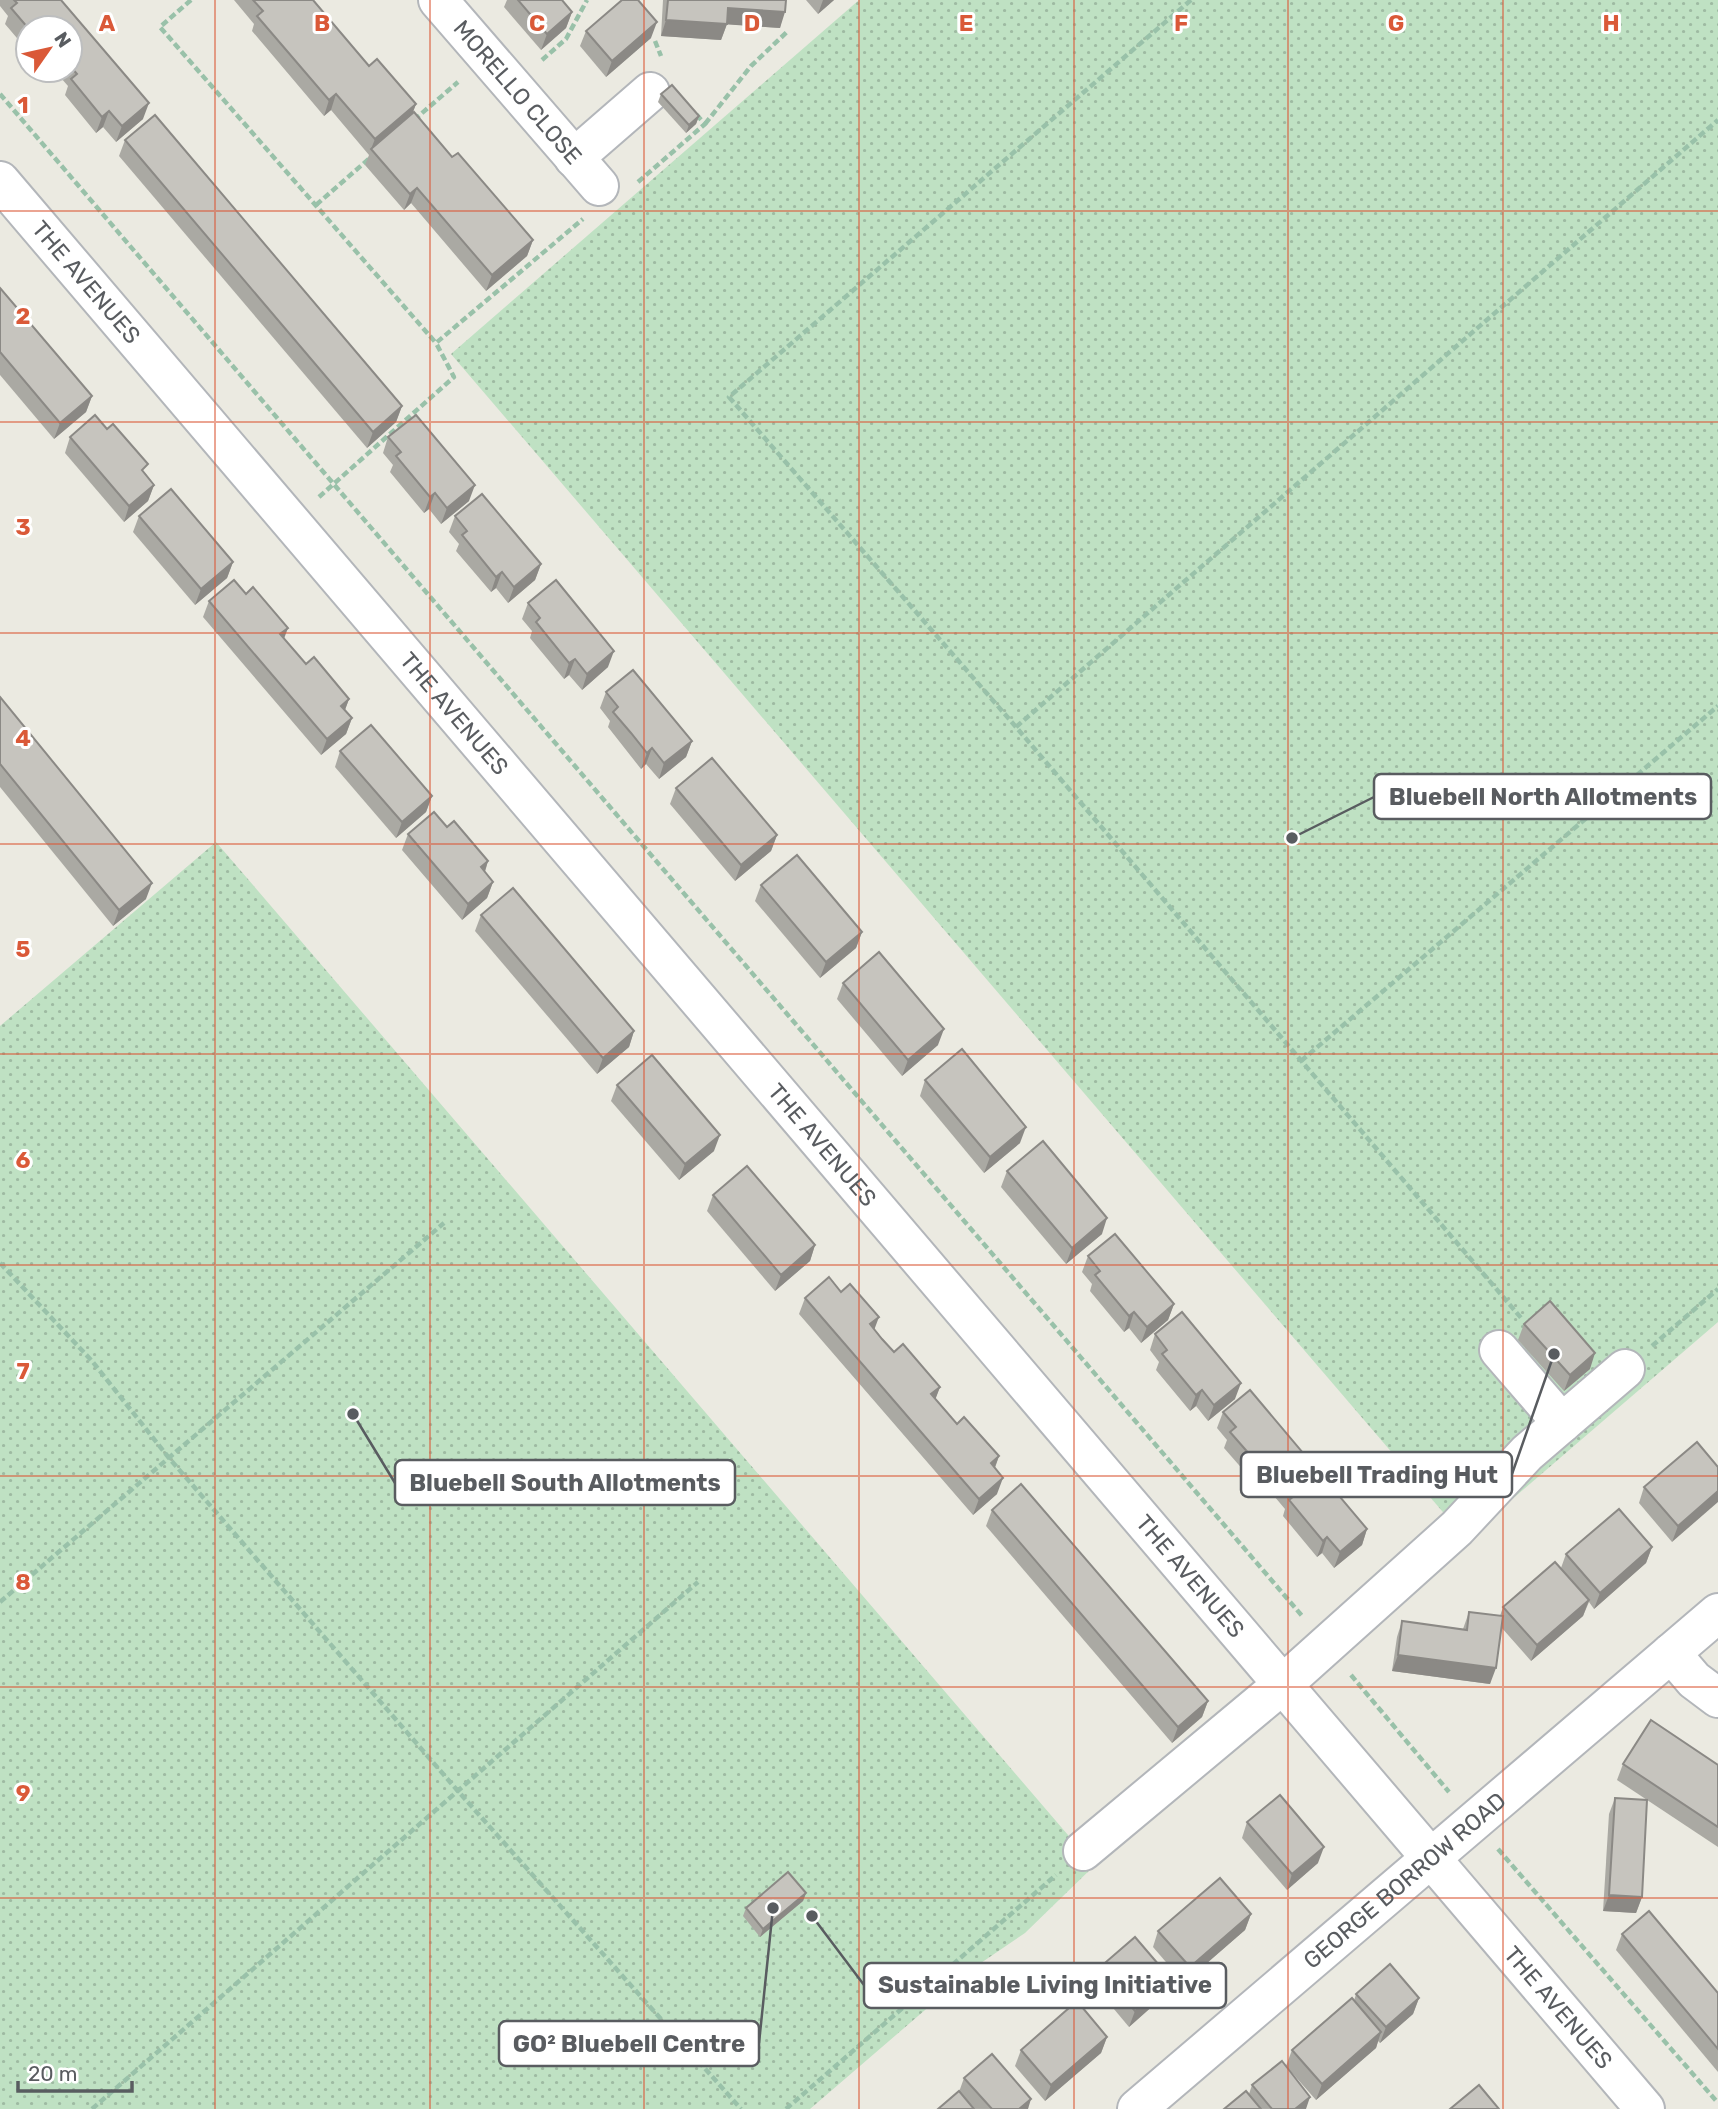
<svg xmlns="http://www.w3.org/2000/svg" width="1718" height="2109" font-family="Rubik,sans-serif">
<defs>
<pattern id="grass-dots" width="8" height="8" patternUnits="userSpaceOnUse" patternTransform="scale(1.75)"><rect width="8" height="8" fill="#bfe1c3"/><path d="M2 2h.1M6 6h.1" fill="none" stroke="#9ebaa2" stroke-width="1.8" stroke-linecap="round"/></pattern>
</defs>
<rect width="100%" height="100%" fill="#ebeae1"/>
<g fill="url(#grass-dots)">
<path d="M859 0H1718V1322L1466 1539 451 354Z"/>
<path d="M216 842 1074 1842 1096 1864 1025 1933 975 1967 810 2109H0V1026Z"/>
</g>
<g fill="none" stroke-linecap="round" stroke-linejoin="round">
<g stroke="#b3b6ba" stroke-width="42">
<g id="minor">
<path id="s1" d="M438 0 599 186"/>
<path d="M574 158 650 92"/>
<path id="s2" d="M0 181 1645 2109"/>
<path d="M1499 1350 1562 1423"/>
<path d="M1671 1653 1694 1680 1718 1698"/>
<path d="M1083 1851 1282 1685 1457 1528 1527 1453 1625 1369"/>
<path id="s3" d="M1137 2109 1718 1613"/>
</g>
</g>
<g stroke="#99c1a9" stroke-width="4.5" stroke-dasharray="7 3.5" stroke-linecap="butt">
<path d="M191 0 160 27 436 343 583 219"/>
<path d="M1191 0 729 397 1016 727 1522 1319"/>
<path d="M655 41 661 56"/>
<path d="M542 60 566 39 587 0"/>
<path d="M0 94 1303 1617"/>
<path d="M414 120 458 82"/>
<path d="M705 124 751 66 788 31"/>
<path d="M638 182 705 124 695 113"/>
<path d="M316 205 371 157"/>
<path d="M319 497 454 377 436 343"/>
<path d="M1016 727 1718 120"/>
<path d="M1301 1061 1718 706"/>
<path d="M0 1263 92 1361 169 1458 457 1790 741 2109"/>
<path d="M1652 1346 1718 1289"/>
<path d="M0 1602 444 1223"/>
<path d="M1351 1675 1449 1792"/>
<path d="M1498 1849 1718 2103"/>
<path d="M92 2109 698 1582"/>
<path d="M786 2109 1056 1875"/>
</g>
<use href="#minor" stroke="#fff" stroke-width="38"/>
</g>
<g fill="#aaa9a3">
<path d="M0 0H61L143 119 116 142 103 127 96 133 65 95 68 86 54 70H70V28H28V51L5 24 8 16 0 6Z"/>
<path d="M234 0H313L369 66 416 104 412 114 452 157 533 240 527 256 486 291 411 203 404 210 365 165 369 155 331 110 324 116 252 31 254 24Z"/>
<path d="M507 0H562L572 12 566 28 541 50 504 7Z"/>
<path d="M663 0H786L780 28 727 24 721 40 661 36Z"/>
<path d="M806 0H834L818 14Z"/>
<path d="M586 31 651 38 606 77 580 46Z"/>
<path d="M661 94 699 116 696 124 686 133 658 102Z"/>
<path d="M125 140 402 406 396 422 367 448 119 156Z"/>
<path d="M0 288 92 396 86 412 54 439 0 375Z"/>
<path d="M70 437 145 473 154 485 148 501 124 522 65 453Z"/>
<path d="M388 437 469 501 441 524 429 509 424 513 390 472 393 465 383 453Z"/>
<path d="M139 516 233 562 227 578 195 605 133 532Z"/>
<path d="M455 516 541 564 535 580 508 603 496 588 491 592 456 551 459 544 449 532Z"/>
<path d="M209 601 284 639 306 664 349 699 345 710 352 718 346 734 321 755 203 617Z"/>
<path d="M528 603 608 667 582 690 569 675 564 679 530 638 532 631 522 619Z"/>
<path d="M606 692 692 741 686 757 659 779 646 764 641 769 608 727 610 721 600 708Z"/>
<path d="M0 697 146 899 113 926 0 787Z"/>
<path d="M340 751 432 796 426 812 396 838 335 767Z"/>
<path d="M676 788 777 835 771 851 735 881 670 804Z"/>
<path d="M447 827 488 861 485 872 493 882 487 898 462 920 402 850 408 834Z"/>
<path d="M761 885 862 932 856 948 820 978 755 901Z"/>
<path d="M481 915 634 1031 629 1047 597 1074 475 931Z"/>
<path d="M843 983 938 1045 902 1076 837 999Z"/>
<path d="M925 1080 1020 1143 984 1173 920 1096Z"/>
<path d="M617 1085 714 1151 679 1180 611 1101Z"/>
<path d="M1007 1171 1102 1234 1066 1264 1001 1187Z"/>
<path d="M713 1195 815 1245 810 1261 775 1291 707 1211Z"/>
<path d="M1088 1256 1174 1304 1168 1320 1141 1343 1129 1328 1124 1332 1090 1291 1092 1284 1082 1272Z"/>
<path d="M805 1298 874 1329 894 1352 940 1387 935 1399 957 1424 999 1456 995 1468 997 1494 973 1515 799 1314Z"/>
<path d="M1524 1324 1590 1369 1564 1391 1518 1340Z"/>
<path d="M1155 1334 1235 1399 1208 1421 1196 1406 1190 1411 1156 1370 1159 1362 1150 1350Z"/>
<path d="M1223 1412 1367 1529 1362 1545 1334 1568 1322 1553 1317 1557 1283 1516 1285 1509 1264 1484 1259 1488 1224 1448 1227 1440 1217 1428Z"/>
<path d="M1718 1467 1672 1542 1639 1503 1644 1487Z"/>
<path d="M992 1510 1208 1701 1202 1717 1172 1743 986 1526Z"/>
<path d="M1652 1547 1646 1563 1594 1609 1589 1602 1583 1616 1531 1661 1501 1627 1490 1684 1392 1671 1397 1637 1402 1621 1463 1629 1469 1612 1500 1616 1503 1607 1561 1568 1566 1554Z"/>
<path d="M1623 1764 1718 1765V1847L1617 1780Z"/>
<path d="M1615 1798 1642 1897 1636 1913 1603 1911 1609 1814Z"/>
<path d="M1247 1822 1318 1863 1287 1890 1242 1838Z"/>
<path d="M806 1893 803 1901 760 1937 743 1916 746 1908Z"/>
<path d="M1251 1914 1245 1930 1184 1983 1153 1947 1158 1931Z"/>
<path d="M1622 1934 1718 1993V2072L1616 1950Z"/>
<path d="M1099 1968 1171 1979 1165 1995 1129 2027 1093 1984Z"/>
<path d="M1356 1994 1419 1998 1413 2014 1380 2043 1378 2041 1376 2048 1316 2100 1286 2066 1292 2050 1354 2001Z"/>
<path d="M1107 2037 1101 2053 1045 2101 1015 2066 1021 2050Z"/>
<path d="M964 2078 1028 2109H938L959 2092Z"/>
<path d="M1252 2085 1306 2109H1224L1249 2094Z"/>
</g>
<g fill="#8b8985">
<path d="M823 0H834L818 14Z"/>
<path d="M728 8 785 12 780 28 722 24Z"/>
<path d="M572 12 566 28 541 50 547 34Z"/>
<path d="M666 20 727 24 721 40 661 36Z"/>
<path d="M657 22 651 38 606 77 612 61Z"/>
<path d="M336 94 331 110 324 116 329 100Z"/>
<path d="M149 103 143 119 116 142 122 126Z"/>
<path d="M416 104 410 120 371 149 375 139Z"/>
<path d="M109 111 103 127 96 133 102 117Z"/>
<path d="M699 116 696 124 686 133 689 125Z"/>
<path d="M417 188 411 203 404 210 410 194Z"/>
<path d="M533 240 527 256 486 291 492 275Z"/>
<path d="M92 396 86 412 54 439 60 423Z"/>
<path d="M402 406 396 422 367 448 373 432Z"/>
<path d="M154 485 148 501 124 522 129 506Z"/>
<path d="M475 485 469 501 441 524 447 508Z"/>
<path d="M435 493 429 509 424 513 430 497Z"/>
<path d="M233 562 227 578 195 605 201 589Z"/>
<path d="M541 564 535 580 508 603 514 587Z"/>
<path d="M502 572 496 588 491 592 496 577Z"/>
<path d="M288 628 282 644 280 634Z"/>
<path d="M614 651 608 667 582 690 587 674Z"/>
<path d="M575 659 569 675 564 679 569 663Z"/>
<path d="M349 699 343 715 341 706Z"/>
<path d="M352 718 346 734 321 755 327 739Z"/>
<path d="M692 741 686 757 659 779 664 763Z"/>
<path d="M652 748 646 764 641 769 647 753Z"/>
<path d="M432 796 426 812 396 838 402 822Z"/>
<path d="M777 835 771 851 735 881 741 865Z"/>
<path d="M488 861 483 877 481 867Z"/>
<path d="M493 882 487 898 462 920 468 904Z"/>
<path d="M152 883 146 899 113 926 119 910Z"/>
<path d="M862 932 856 948 820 978 826 962Z"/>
<path d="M944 1029 938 1045 902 1076 908 1060Z"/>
<path d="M634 1031 629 1047 597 1074 603 1058Z"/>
<path d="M1026 1127 1020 1143 984 1173 990 1157Z"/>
<path d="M720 1135 714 1151 679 1180 685 1164Z"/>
<path d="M1107 1218 1102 1234 1066 1264 1072 1248Z"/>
<path d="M815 1245 810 1261 775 1291 781 1275Z"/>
<path d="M1174 1304 1168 1320 1141 1343 1147 1327Z"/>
<path d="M1134 1312 1129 1328 1124 1332 1129 1316Z"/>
<path d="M879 1317 873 1333 870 1324Z"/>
<path d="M1595 1353 1590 1369 1564 1391 1570 1375Z"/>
<path d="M1241 1383 1235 1399 1208 1421 1214 1405Z"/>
<path d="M940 1387 934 1403 931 1394Z"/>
<path d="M1202 1390 1196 1406 1190 1411 1196 1395Z"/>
<path d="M999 1456 993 1472 991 1463Z"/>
<path d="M1270 1468 1264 1484 1259 1488 1265 1472Z"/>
<path d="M1003 1478 997 1494 973 1515 979 1499Z"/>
<path d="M1718 1491V1502L1672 1542 1678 1526Z"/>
<path d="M1367 1529 1362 1545 1334 1568 1340 1552Z"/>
<path d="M1327 1537 1322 1553 1317 1557 1323 1541Z"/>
<path d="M1652 1547 1646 1563 1594 1609 1600 1593Z"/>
<path d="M1589 1600 1583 1616 1531 1661 1537 1645Z"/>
<path d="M1398 1655 1496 1668 1490 1684 1392 1671Z"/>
<path d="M1208 1701 1202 1717 1172 1743 1178 1727Z"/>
<path d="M1324 1847 1318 1863 1287 1890 1292 1874Z"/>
<path d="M806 1893 803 1901 760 1937 763 1929Z"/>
<path d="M1609 1895 1642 1897 1636 1913 1603 1911Z"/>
<path d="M1251 1914 1245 1930 1184 1983 1190 1967Z"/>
<path d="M1171 1979 1165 1995 1129 2027 1135 2011Z"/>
<path d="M1419 1998 1413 2014 1380 2043 1386 2027Z"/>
<path d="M1381 2032 1376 2048 1316 2100 1322 2084Z"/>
<path d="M1107 2037 1101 2053 1045 2101 1051 2085Z"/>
<path d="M1310 2097 1306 2109H1295Z"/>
<path d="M1031 2099 1028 2109H1019Z"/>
</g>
<g fill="#c6c4be" stroke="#8b8985" stroke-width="2">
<path d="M14 0H61L149 103 122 126 109 111 102 117 71 79 77 74 70 66V28H28L11 8 17 3Z"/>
<path d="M253 0H313L369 66 377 59 416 104 375 139 336 94 329 100 257 16 263 11Z"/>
<path d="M518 0H562L572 12 547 34Z"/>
<path d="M622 0H638L657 22 612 61 586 31Z"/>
<path d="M668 0H786L785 12 728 8 727 24 666 20Z"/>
<path d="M672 85 699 116 689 125 661 94Z"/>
<path d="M414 112 452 157 458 153 533 240 492 275 417 188 410 194 371 149Z"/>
<path d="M155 115 402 406 373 432 125 140Z"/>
<path d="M0 288 92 396 60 423 0 352Z"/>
<path d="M95 415 107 429 113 424 148 464 142 470 154 485 129 506 70 437Z"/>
<path d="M416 415 475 485 447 508 435 493 430 497 396 456 401 452 388 437Z"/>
<path d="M171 489 233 562 201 589 139 516Z"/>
<path d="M482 494 541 564 514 587 502 572 496 577 462 535 467 531 455 516Z"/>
<path d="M234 580 246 594 253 587 288 628 280 634 306 664 314 657 349 699 341 706 352 718 327 739 209 601Z"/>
<path d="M556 580 614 651 587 674 575 659 569 663 536 622 540 618 528 603Z"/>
<path d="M633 670 692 741 664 763 652 748 647 753 631 733 613 712 618 707 606 692Z"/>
<path d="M0 697 152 883 119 910 0 764Z"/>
<path d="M371 725 432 796 402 822 340 751Z"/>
<path d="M712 758 777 835 741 865 676 788Z"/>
<path d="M434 812 447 827 454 821 488 861 481 867 493 882 468 904 408 834Z"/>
<path d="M797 855 862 932 826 962 761 885Z"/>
<path d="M513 888 634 1031 603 1058 481 915Z"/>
<path d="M879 952 944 1029 908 1060 843 983Z"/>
<path d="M962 1049 1026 1127 990 1157 925 1080Z"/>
<path d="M652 1055 720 1135 685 1164 617 1085Z"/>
<path d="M1043 1141 1107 1218 1072 1248 1007 1171Z"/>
<path d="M747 1166 815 1245 781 1275 713 1195Z"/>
<path d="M1115 1234 1174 1304 1147 1327 1134 1312 1129 1316 1095 1275 1100 1271 1088 1256Z"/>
<path d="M829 1277 841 1292 850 1284 879 1317 870 1324 882 1339 894 1352 903 1344 940 1387 931 1394 957 1424 964 1417 999 1456 991 1463 1003 1478 979 1499 805 1298Z"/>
<path d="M1550 1301 1595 1353 1570 1375 1524 1324Z"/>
<path d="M1182 1312 1241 1383 1214 1405 1202 1390 1196 1395 1162 1354 1167 1350 1155 1334Z"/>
<path d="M1250 1390 1367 1529 1340 1552 1327 1537 1323 1541 1289 1500 1294 1496 1270 1468 1265 1472 1230 1432 1236 1427 1223 1412Z"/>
<path d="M1697 1442 1718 1467V1491L1678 1526 1644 1487Z"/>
<path d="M1021 1484 1208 1701 1178 1727 992 1510Z"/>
<path d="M1619 1509 1652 1547 1600 1593 1566 1554Z"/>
<path d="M1555 1562 1589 1600 1537 1645 1503 1607Z"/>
<path d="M1469 1612 1503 1616 1496 1668 1398 1655 1402 1621 1467 1630Z"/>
<path d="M1651 1720 1718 1765V1827L1623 1764Z"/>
<path d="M1280 1795 1324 1847 1292 1874 1247 1822Z"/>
<path d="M1615 1798 1647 1800 1642 1897 1609 1895Z"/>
<path d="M788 1872 806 1893 763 1929 746 1908Z"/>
<path d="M1220 1878 1251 1914 1190 1967 1158 1931Z"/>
<path d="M1649 1911 1718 1993V2049L1622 1934Z"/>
<path d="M1135 1937 1171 1979 1135 2011 1099 1968Z"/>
<path d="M1390 1964 1419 1998 1386 2027 1356 1994Z"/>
<path d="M1352 1998 1381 2032 1322 2084 1292 2050Z"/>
<path d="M1077 2001 1107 2037 1051 2085 1021 2050Z"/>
<path d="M992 2054 1031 2099 1019 2109H992L964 2078Z"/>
<path d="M1282 2061 1310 2097 1295 2109H1272L1252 2085Z"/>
<path d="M1479 2085 1499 2109H1450Z"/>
<path d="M959 2091 974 2109H938Z"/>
<path d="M1246 2091 1261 2109H1224Z"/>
</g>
<path fill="none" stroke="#da5938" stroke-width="2" stroke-opacity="0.55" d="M215 0V2109M430 0V2109M644 0V2109M859 0V2109M1074 0V2109M1288 0V2109M1503 0V2109M0 211H1718M0 422H1718M0 633H1718M0 844H1718M0 1054H1718M0 1265H1718M0 1476H1718M0 1687H1718M0 1898H1718"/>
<g text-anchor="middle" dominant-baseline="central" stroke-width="6" stroke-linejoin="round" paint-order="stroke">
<g font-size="23" fill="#595c60" stroke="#fff">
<text stroke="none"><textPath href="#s1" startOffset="122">MORELLO CLOSE</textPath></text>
<text stroke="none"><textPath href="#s2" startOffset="133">THE AVENUES</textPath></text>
<text stroke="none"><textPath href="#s2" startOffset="700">THE AVENUES</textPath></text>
<text stroke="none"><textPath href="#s2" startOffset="1267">THE AVENUES</textPath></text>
<text stroke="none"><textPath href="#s2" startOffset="1834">THE AVENUES</textPath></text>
<text stroke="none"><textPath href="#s3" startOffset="352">GEORGE BORROW ROAD</textPath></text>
<text stroke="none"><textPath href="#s2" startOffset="2401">THE AVENUES</textPath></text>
</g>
</g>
<g font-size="23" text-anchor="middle" font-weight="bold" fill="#da5938" stroke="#fff" stroke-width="6" stroke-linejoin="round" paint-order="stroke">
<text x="107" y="31">A</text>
<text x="322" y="31">B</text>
<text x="537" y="31">C</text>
<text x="752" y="31">D</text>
<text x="966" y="31">E</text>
<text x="1181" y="31">F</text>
<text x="1396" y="31">G</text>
<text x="1611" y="31">H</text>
<text x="23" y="113">1</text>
<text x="23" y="324">2</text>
<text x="23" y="535">3</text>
<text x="23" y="746">4</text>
<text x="23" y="957">5</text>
<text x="23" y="1168">6</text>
<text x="23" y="1379">7</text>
<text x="23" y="1590">8</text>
<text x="23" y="1801">9</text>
</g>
<path fill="none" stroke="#595c60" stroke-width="2.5" d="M1292 838L1374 797M1554 1354L1512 1474M353 1414L395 1483M812 1916L864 1985M773 1908L759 2043"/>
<g fill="#595c60" stroke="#fff" stroke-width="2.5">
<circle cx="1292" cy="838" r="7"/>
<circle cx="1554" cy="1354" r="7"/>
<circle cx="353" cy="1414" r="7"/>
<circle cx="812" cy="1916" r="7"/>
<circle cx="773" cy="1908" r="7"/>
</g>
<g fill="#fff" stroke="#595c60" stroke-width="2.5">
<rect x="1374" y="774" width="337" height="45" rx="7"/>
<rect x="1241" y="1452" width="271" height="45" rx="7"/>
<rect x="395" y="1460" width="340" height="45" rx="7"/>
<rect x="864" y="1963" width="362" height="45" rx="7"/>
<rect x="499" y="2021" width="260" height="45" rx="7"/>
</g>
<g font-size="24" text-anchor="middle" font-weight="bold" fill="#595c60">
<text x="1543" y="805">Bluebell North Allotments</text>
<text x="1377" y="1483">Bluebell Trading Hut</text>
<text x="565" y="1491">Bluebell South Allotments</text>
<text x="1045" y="1993">Sustainable Living Initiative</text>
<text x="629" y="2052">GO² Bluebell Centre</text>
</g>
<g transform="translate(49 49) rotate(56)"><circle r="33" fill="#ffffff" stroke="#bdbebf" stroke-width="2"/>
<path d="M0-5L12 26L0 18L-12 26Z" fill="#da5938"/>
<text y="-10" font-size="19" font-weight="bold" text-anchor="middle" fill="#595c60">N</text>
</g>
<path d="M18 2081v10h114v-10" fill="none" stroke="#595c60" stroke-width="3.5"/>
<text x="28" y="2081" font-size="21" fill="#595c60" stroke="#ffffff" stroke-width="5" paint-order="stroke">20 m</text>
</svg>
